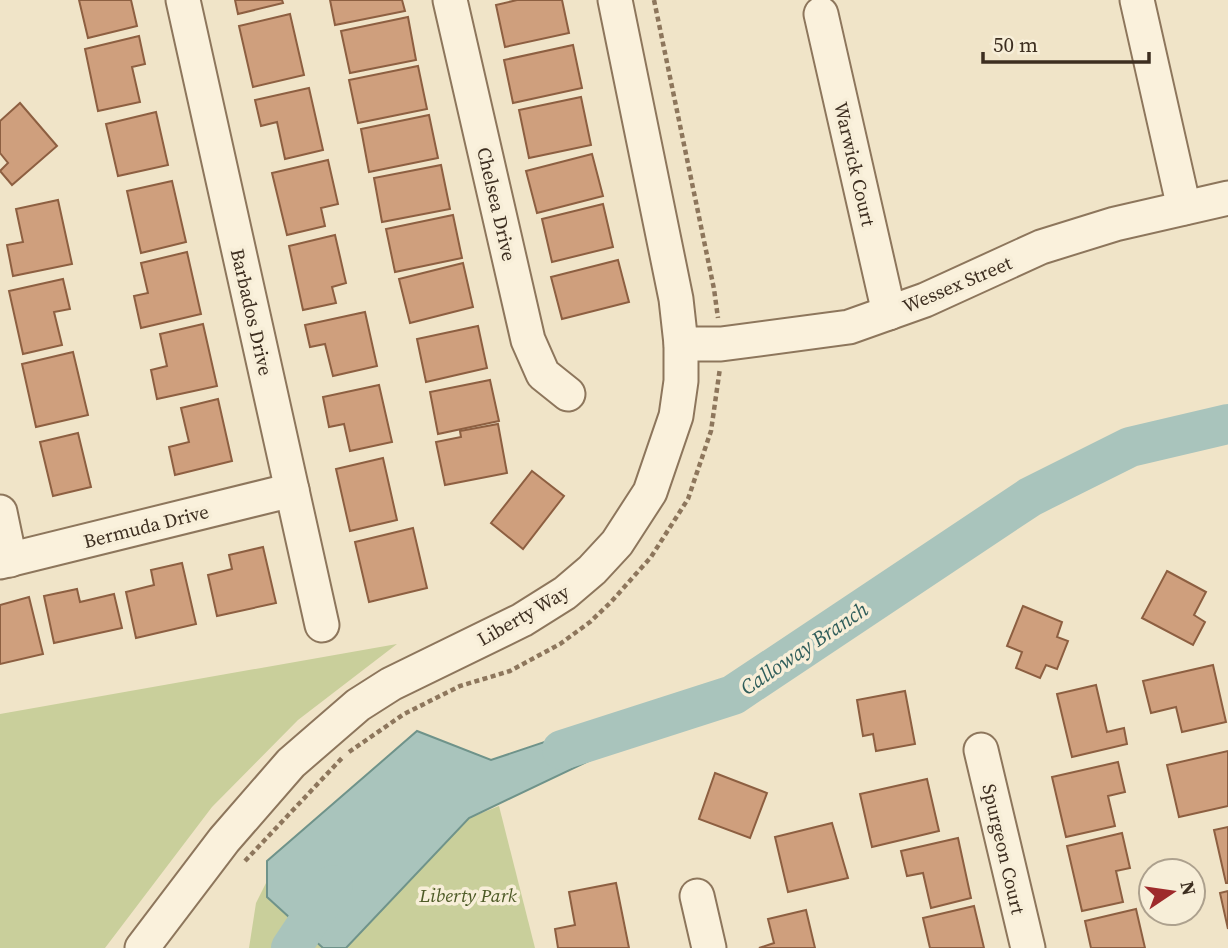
<svg xmlns="http://www.w3.org/2000/svg" width="1228" height="948" font-family="'Source Serif 4',serif">
<rect width="100%" height="100%" fill="#f0e4c8"/>
<g fill="#c9cf9b">
<path d="M397 644 298 720 212 807 105 948H0V714Z"/>
<path d="M499 806 535 948H346L469 818Z"/>
<path d="M267 881V897L323 948H249L256 903Z"/>
</g>
<path fill="#a9c4bc" stroke="#6f938a" stroke-width="2" d="M610 720 618 747 469 818 346 948H323L267 897V861L417 731 491 760Z"/>
<g fill="none" stroke-linecap="round" stroke-linejoin="round">
<g stroke="#a9c4bc" stroke-width="40">
<path d="M562 750 733 695 1030 497 1130 447 1228 424"/>
<path d="M291 948 333 885"/>
</g>
</g>
<g fill="#cf9f7d" stroke="#8d5f41" stroke-width="2">
<path d="M79 0H131L137 26 88 38Z"/>
<path d="M235 0H282L283 3 238 14Z"/>
<path d="M330 0H402L405 11 335 25Z"/>
<path d="M517 0H562L569 33 505 47 496 5Z"/>
<path d="M290 14 304 75 253 87 239 26Z"/>
<path d="M408 17 416 60 350 73 341 31Z"/>
<path d="M139 36 145 64 132 67 140 102 98 111 85 49Z"/>
<path d="M573 45 582 88 513 103 504 60Z"/>
<path d="M418 66 427 109 358 123 349 80Z"/>
<path d="M309 88 323 150 285 159 277 122 261 126 255 100Z"/>
<path d="M581 97 591 145 529 158 519 110Z"/>
<path d="M20 103 57 146 12 185 0 171 8 163 0 153V121Z"/>
<path d="M156 112 168 165 118 176 106 124Z"/>
<path d="M429 115 438 158 369 172 361 129Z"/>
<path d="M592 154 603 196 537 213 526 171Z"/>
<path d="M328 160 338 204 321 208 325 226 287 235 272 173Z"/>
<path d="M441 165 450 209 382 222 374 178Z"/>
<path d="M172 181 186 242 141 253 127 191Z"/>
<path d="M58 200 72 264 13 276 7 245 23 242 16 209Z"/>
<path d="M603 204 613 247 552 262 542 219Z"/>
<path d="M453 215 462 258 395 272 386 229Z"/>
<path d="M335 235 346 283 332 287 336 303 303 310 289 246Z"/>
<path d="M187 252 201 314 141 328 134 296 148 293 141 263Z"/>
<path d="M618 260 629 302 562 319 551 277Z"/>
<path d="M463 263 473 307 410 323 399 279Z"/>
<path d="M63 279 70 309 54 312 62 345 23 354 9 291Z"/>
<path d="M365 312 377 366 333 376 325 344 310 347 305 325Z"/>
<path d="M203 324 217 386 157 399 151 370 167 366 160 334Z"/>
<path d="M478 326 487 368 426 382 417 339Z"/>
<path d="M73 352 88 415 36 427 22 364Z"/>
<path d="M490 380 499 421 438 434 430 392Z"/>
<path d="M379 385 392 442 350 451 344 424 329 427 323 397Z"/>
<path d="M218 399 232 461 175 475 169 447 189 442 181 408Z"/>
<path d="M498 424 507 473 445 485 436 442 461 437 460 431Z"/>
<path d="M78 433 91 487 53 496 40 442Z"/>
<path d="M383 458 397 520 350 531 336 469Z"/>
<path d="M532 471 564 496 523 549 491 523Z"/>
<path d="M413 528 427 588 369 602 355 542Z"/>
<path d="M263 547 276 603 217 616 208 575 232 569 229 555Z"/>
<path d="M182 563 196 624 136 638 126 592 154 585 151 570Z"/>
<path d="M1167 571 1206 592 1194 615 1205 622 1193 645 1142 618Z"/>
<path d="M77 589 80 602 114 594 122 628 54 643 44 596Z"/>
<path d="M29 597 43 654 0 664V605Z"/>
<path d="M1023 606 1062 622 1057 637 1068 641 1057 669 1046 665 1040 678 1016 668 1022 652 1007 646Z"/>
<path d="M1213 665 1226 722 1182 732 1176 707 1151 713 1143 681Z"/>
<path d="M1096 685 1107 732 1124 728 1127 744 1072 757 1057 694Z"/>
<path d="M905 691 915 744 876 751 873 734 863 736 857 700Z"/>
<path d="M1228 751V806L1179 817 1167 765Z"/>
<path d="M1118 762 1125 792 1108 796 1115 826 1066 837 1052 777Z"/>
<path d="M715 773 767 793 750 838 699 819Z"/>
<path d="M927 779 939 831 872 847 860 794Z"/>
<path d="M832 823 848 878 788 892 775 837Z"/>
<path d="M1228 827V883H1226L1214 830Z"/>
<path d="M1122 833 1130 868 1116 871 1123 902 1082 911 1067 846Z"/>
<path d="M958 838 971 898 931 908 923 873 907 876 901 851Z"/>
<path d="M616 883 629 948H558L555 929 575 925 569 892Z"/>
<path d="M1228 891V929L1220 893Z"/>
<path d="M974 906 984 948H930L923 918Z"/>
<path d="M1136 909 1145 948H1091L1085 921Z"/>
<path d="M806 910 815 948H759L774 943 768 919Z"/>
</g>
<g fill="none" stroke-linecap="round" stroke-linejoin="round">
<g stroke="#8d765c" stroke-width="37">
<g id="minor">
<path d="M183 0 322 625"/>
<path d="M450 0 528 340 543 374 568 394"/>
<path d="M1137 0 1184 208"/>
<path d="M821 14 889 313"/>
<path d="M681 344H721L849 327 925 300 1041 247 1115 224 1228 198"/>
<path d="M0 512 10 560"/>
<path d="M0 562 292 490"/>
<path d="M981 750 1028 948"/>
<path d="M697 896 709 948"/>
<path d="M142 948 224 840 291 763 358 705 391 684 522 620 565 593 592 570 617 543 650 492 676 416 681 381V344L676 299 615 0"/>
</g>
</g>
<g stroke="#8d765c" stroke-width="4.5" stroke-dasharray="5 3.5" stroke-linecap="butt">
<path d="M654 0 714 289 718 318"/>
<path d="M349 752 404 714 460 686 510 671 560 644 590 622 611 602 651 557 688 499 711 431 720 368"/>
<path d="M245 861 342 758"/>
</g>
<use href="#minor" stroke="#faf1dc" stroke-width="33"/>
</g>
<g text-anchor="middle" dominant-baseline="central" stroke-width="7" stroke-linejoin="round" paint-order="stroke">
<g font-size="19" fill="#3d2e20" stroke="#f7eed8">
<text transform="translate(855 164) rotate(77)">Warwick Court</text>
<text transform="translate(497 204) rotate(77)">Chelsea Drive</text>
<text transform="translate(957 284) rotate(-23)">Wessex Street</text>
<text transform="translate(252 312) rotate(77)">Barbados Drive</text>
<text transform="translate(146 526) rotate(-14)">Bermuda Drive</text>
<text transform="translate(523 615) rotate(-30)">Liberty Way</text>
<text transform="translate(1004 849) rotate(77)">Spurgeon Court</text>
</g>
<g font-size="19" font-style="italic" fill="#4d5a26" stroke="#f7eed8">
<text x="468" y="895">Liberty Park</text>
</g>
<g font-size="21" font-style="italic" fill="#2f5d5a" stroke="#f7eed8">
<text transform="translate(804 648) rotate(-34)">Calloway Branch</text>
</g>
</g>
<g transform="translate(1172 892) rotate(77)"><circle r="33" fill="#f7eed8" stroke="#ada18e" stroke-width="2"/>
<path d="M0-5L12 26L0 18L-12 26Z" fill="#9e2a2b"/>
<text y="-10" font-size="19" font-weight="bold" text-anchor="middle" fill="#3d2e20">N</text>
</g>
<path d="M983 52v10h166v-10" fill="none" stroke="#3d2e20" stroke-width="3.5"/>
<text x="993" y="52" font-size="21" fill="#3d2e20" stroke="#f7eed8" stroke-width="5" paint-order="stroke">50 m</text>
</svg>
